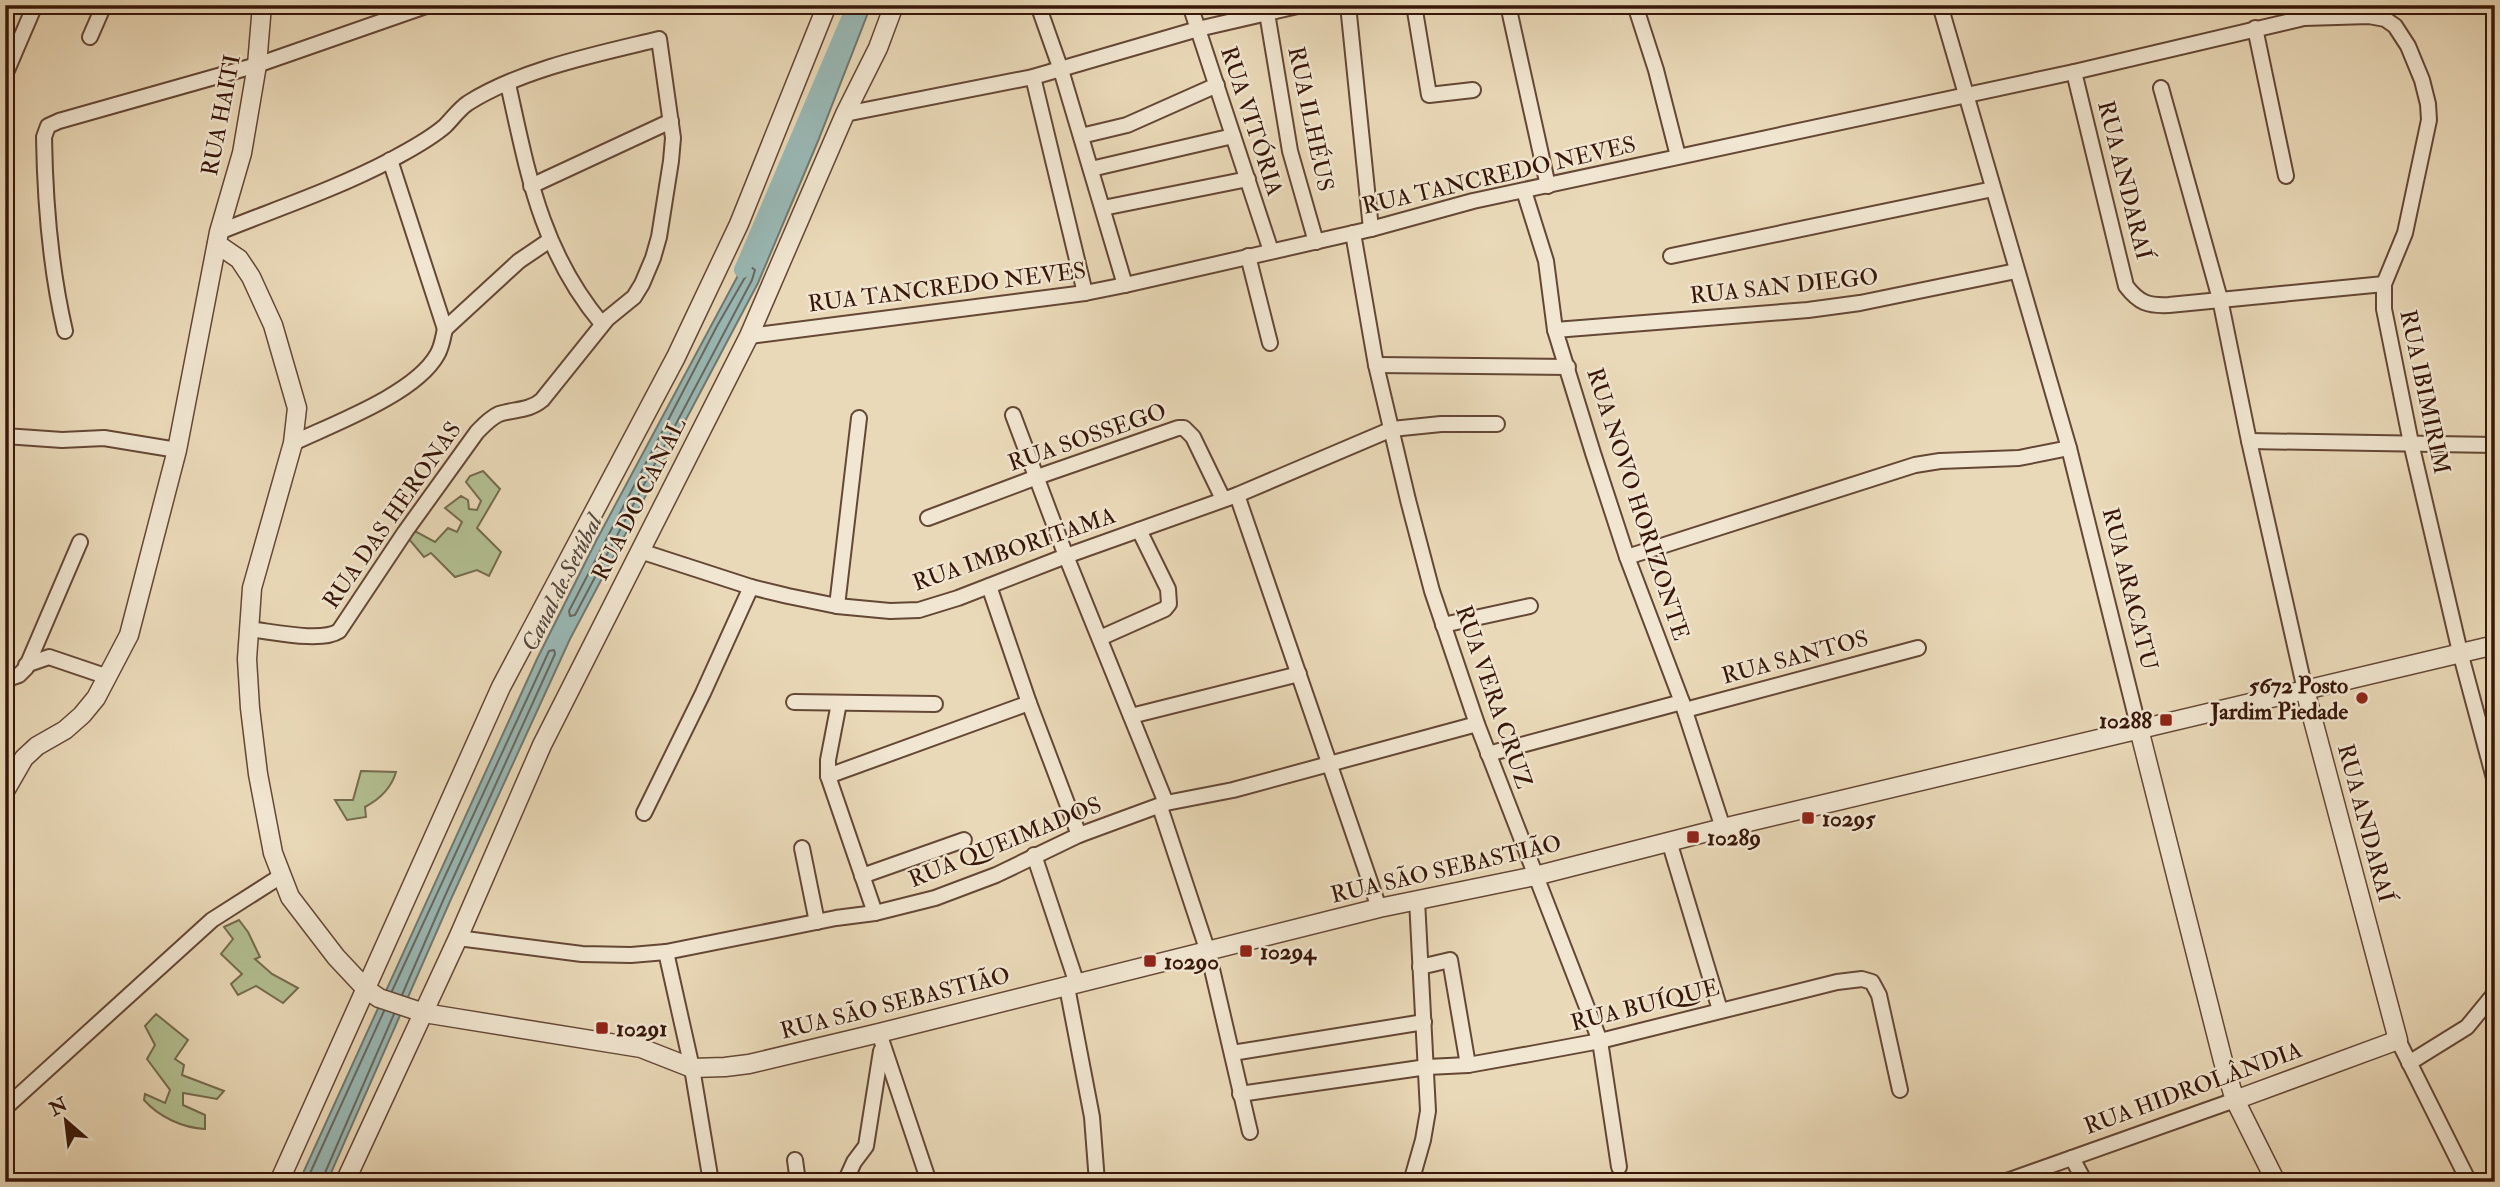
<svg xmlns="http://www.w3.org/2000/svg" width="2500" height="1187" font-family="'IM FELL Double Pica',serif">
<rect width="100%" height="100%" fill="#ead9b8"/>
<filter id="stains"><feTurbulence type="fractalNoise" baseFrequency=".00286" numOctaves="4"/><feColorMatrix values="0 0 0 0 .2 0 0 0 0 .09 0 0 0 0 .02 0 0 0 .5 -.17"/></filter>
<radialGradient id="worn" r=".72"><stop offset=".6" stop-color="#630" stop-opacity="0"/><stop offset="1" stop-color="#630" stop-opacity=".3"/></radialGradient>
<g fill="#b3c092" stroke="#756b4e" stroke-width="2">
<path d="M483 471 500 489 477 528 501 552 489 576 477 570 455 577 431 553 424 557 408 538 413 530 435 542 448 528 457 532 462 522 445 508 461 496 468 500 469 509 477 510 481 501 466 482 470 476Z"/>
<path d="M361 771 396 772C391 789 380 799 365 807L366 817 347 820 335 800H353Z"/>
<path d="M239 920 248 932 260 957 255 959 272 974 298 988 283 1003 256 986 238 995 231 984 242 974 221 954 233 939 224 927Z"/>
<path d="M156 1014 188 1040 175 1059 184 1065 182 1075 224 1091 217 1099 183 1093V1105L205 1115V1129C183 1128 159 1117 144 1100L145 1094 165 1103 170 1090 147 1059 155 1045 145 1026Z"/>
</g>
<path fill="#99b9b6" stroke="#727871" stroke-width="2" d="M855 5H871L818 141 758 283 570 639 451 899 327 1182H299L537 659 596 541 750 253Z"/>
<g fill="none" stroke-linecap="round" stroke-linejoin="round">
<g stroke="#686860" stroke-width="2">
<path d="M751 267 755 270 752 280 575 615 570 616 569 611 717 326Z"/>
<path d="M392 991 544 662 549 651 554 650 555 654 445 896 402 995"/>
<path d="M306 1182 384 1011"/>
<path d="M321 1182 394 1014"/>
</g>
<path stroke="#99b9b6" stroke-width="16" d="M742 270 855 5"/>
<g stroke="#644735" stroke-width="18">
<g id="minor">
<path d="M1038 5 1061 70 1125 285"/>
<path d="M1190 5 1271 251"/>
<path d="M1348 5 1371 229"/>
<path d="M1414 5 1429 95 1473 90"/>
<path d="M1508 5 1548 186"/>
<path d="M1635 5 1656 70 1678 156"/>
<path d="M1940 5 2069 448 2139 729"/>
<path d="M1266 7 1290 151 1316 242"/>
<path d="M2255 28 2286 176"/>
<path d="M90 37 104 5"/>
<path d="M2074 72 2126 286C2139 303 2148 306 2169 305L2384 284"/>
<path d="M5 75 35 5"/>
<path d="M1033 77 1085 293"/>
<path d="M508 84C528 174 541 251 602 324"/>
<path d="M2161 88 2220 299 2249 441 2305 690"/>
<path d="M845 114 1033 77 1198 29 1302 5"/>
<path d="M1081 136 1127 125 1217 85"/>
<path d="M390 160 445 329"/>
<path d="M1091 169 1233 136"/>
<path d="M531 186 671 121"/>
<path d="M1524 191 1546 261 1555 330 1593 453 1627 557 1682 702 1723 828"/>
<path d="M1103 208 1248 179"/>
<path d="M219 232C276 209 336 189 391 160 409 150 429 140 445 126 453 118 459 109 468 103 522 69 597 54 659 39L673 138 671 161 659 237 653 258 642 284 634 297 607 319 542 400C529 411 514 409 499 414 490 418 484 425 477 432L405 532 339 631C321 643 270 631 248 629"/>
<path d="M1353 233 1376 365 1408 500 1432 591 1477 724 1600 1041 1619 1167"/>
<path d="M1248 256 1270 343"/>
<path d="M1671 256 1993 189"/>
<path d="M445 329 519 261 550 240"/>
<path d="M1555 330 1808 310 1860 303 2016 271"/>
<path d="M65 331C50 267 45 202 44 137L48 126 59 121 257 65 429 5"/>
<path d="M749 336 1085 293 1125 285 1371 229 1473 201 2074 72 2304 18 2369 16 2385 19 2395 26 2408 46 2422 80 2428 104 2429 120 2405 233 2384 284V309L2411 443 2460 652 2495 782"/>
<path d="M1376 365 1568 367"/>
<path d="M1013 415 1066 556 1166 803"/>
<path d="M5 436 62 440 104 438 177 450"/>
<path d="M2249 441 2495 445"/>
<path d="M293 443C333 424 415 394 437 355 442 347 443 337 445 329"/>
<path d="M1237 495 1379 908"/>
<path d="M928 518 1037 477 1178 428H1184L1193 437 1223 499"/>
<path d="M640 551 751 587 788 596 837 606 890 611 919 610 958 598 1066 556 1237 495 1392 429 1441 424H1497"/>
<path d="M1627 557 1915 465 1940 461 2019 458 2069 448"/>
<path d="M989 586 1029 703 1079 835"/>
<path d="M837 606 859 418"/>
<path d="M1443 625 1530 606"/>
<path d="M1100 638 1165 609 1169 604 1168 589 1139 530"/>
<path d="M26 665 49 657 108 677"/>
<path d="M5 680 19 675 26 668 80 542"/>
<path d="M794 702 935 704"/>
<path d="M839 703 828 760V776L875 913"/>
<path d="M1685 710 1918 648"/>
<path d="M1131 716 1299 674"/>
<path d="M1488 754 1682 702"/>
<path d="M828 776 1029 703"/>
<path d="M1160 807 1208 952 1250 1132"/>
<path d="M644 813 703 693 751 587"/>
<path d="M1669 841 1720 1010"/>
<path d="M802 848 817 922"/>
<path d="M1034 855 1077 984"/>
<path d="M862 876 964 840"/>
<path d="M458 938 582 954 631 955 666 952 836 918 875 913 935 898 996 875 1079 835 1166 803 1233 790 1477 724"/>
<path d="M666 952 692 1068 711 1182"/>
<path d="M1420 967 1450 960 1468 1065"/>
<path d="M1067 987 1092 1117 1097 1182"/>
<path d="M879 1033 929 1182"/>
<path d="M2398 1040 2469 1182"/>
<path d="M1232 1053 1424 1022"/>
<path d="M2409 1063 2467 1027 2495 993"/>
<path d="M1240 1094 1427 1067 1468 1065 1530 1054 1600 1041 1837 982 1862 979 1872 982 1879 995 1900 1090"/>
<path d="M5 1108 212 920 281 876"/>
<path d="M2072 1158 2085 1182"/>
<path d="M795 1160 798 1182"/>
<path d="M845 1182 854 1162 866 1146 881 1051"/>
<path d="M1411 1182 1423 1140 1428 1111 1417 900"/>
<path d="M2004 1182 2235 1100"/>
</g>
</g>
<g stroke="#644735" stroke-width="21">
<g id="tertiary">
<path d="M217 244 239 259 251 277 273 325 297 408 293 443 252 588 247 659 250 708 258 774 273 853 290 897 336 957 366 989 379 998 424 1013 641 1048 692 1068 725 1067 749 1064 879 1033 1379 908 1535 876 1723 828 2495 645"/>
<path d="M2139 729 2223 1061 2235 1100 2276 1182"/>
<path d="M5 791 24 758 37 746 65 730 82 715 96 698 129 635 177 450 219 232 242 153 257 65 262 5"/>
<path d="M2235 1100 2398 1040 2305 690"/>
<path d="M279 1182 501 687 676 357 739 224 827 5"/>
<path d="M345 1182 458 938 542 745 749 336 845 114 878 48 894 5"/>
</g>
</g>
<use href="#minor" stroke="#f1e6d1" stroke-width="14"/>
<use href="#tertiary" stroke="#f1e6d1" stroke-width="18"/>
</g>
<g fill="#8f2418" stroke="#f1e6d1" stroke-width="2.5">
<circle cx="2362" cy="698" r="7"/>
<rect x="2159" y="713" width="14" height="14" rx="3.5"/>
<rect x="1801" y="811" width="14" height="14" rx="3.5"/>
<rect x="1686" y="830" width="14" height="14" rx="3.5"/>
<rect x="1239" y="944" width="14" height="14" rx="3.5"/>
<rect x="1143" y="954" width="14" height="14" rx="3.5"/>
<rect x="595" y="1021" width="14" height="14" rx="3.5"/>
</g>
<g text-anchor="middle" dominant-baseline="central" stroke-width="5" stroke-linejoin="round" paint-order="stroke">
<g font-size="23" fill="#371609" stroke="#f1e6d1">
<text transform="translate(221 115) rotate(-79)">RUA HAITI</text>
<text transform="translate(1311 119) rotate(78)">RUA ILHÉUS</text>
<text transform="translate(1252 121) rotate(72)">RUA VITÓRIA</text>
<text transform="translate(1499 175) rotate(-13)">RUA TANCREDO NEVES</text>
<text transform="translate(2125 180) rotate(76)">RUA ANDARAÍ</text>
<text transform="translate(1784 286) rotate(-6)">RUA SAN DIEGO</text>
<text transform="translate(947 287) rotate(-7)">RUA TANCREDO NEVES</text>
<text transform="translate(2425 392) rotate(78)">RUA IBIMIRIM</text>
<text transform="translate(1087 437) rotate(-19)">RUA SOSSEGO</text>
<text transform="translate(639 499) rotate(-63)">RUA DO CANAL</text>
<text transform="translate(1638 504) rotate(72)">RUA NOVO HORIZONTE</text>
<text transform="translate(392 515) rotate(-55)">RUA DAS HERONAS</text>
<text transform="translate(1014 549) rotate(-19)">RUA IMBORITAMA</text>
<text transform="translate(2130 589) rotate(76)">RUA ARACATU</text>
<text transform="translate(1795 657) rotate(-15)">RUA SANTOS</text>
<text transform="translate(1494 697) rotate(71)">RUA VERA CRUZ</text>
<text transform="translate(2366 823) rotate(75)">RUA ANDARAÍ</text>
<text transform="translate(1005 842) rotate(-22)">RUA QUEIMADOS</text>
<text transform="translate(1446 869) rotate(-13)">RUA SÃO SEBASTIÃO</text>
<text transform="translate(895 1003) rotate(-14)">RUA SÃO SEBASTIÃO</text>
<text transform="translate(1645 1005) rotate(-14)">RUA BUÍQUE</text>
<text transform="translate(2193 1088) rotate(-20)">RUA HIDROLÂNDIA</text>
</g>
<g font-size="23" font-weight="bold" fill="#371609" stroke="#f1e6d1" text-anchor="start">
<text x="2348" y="685" text-anchor="end">5672 Posto<tspan x="2348" dy="26">Jardim Piedade</tspan></text>
<text x="2152" y="720" text-anchor="end">10288</text>
<text x="1822" y="818">10295</text>
<text x="1707" y="837">10289</text>
<text x="1260" y="951">10294</text>
<text x="1164" y="961">10290</text>
<text x="616" y="1028">10291</text>
</g>
<g font-size="24" font-style="italic" fill="#54473d" stroke="#f1e6d1">
<text transform="translate(562 583) rotate(-63)">Canal de Setúbal</text>
</g>
</g>
<rect width="2500" height="1187" fill="none" stroke="#ead9b8" stroke-width="28"/>
<rect x="7" y="7" width="2486" height="1173" fill="none" stroke="#371609" stroke-width="3.5"/>
<rect x="14" y="14" width="2472" height="1159" fill="none" stroke="#371609" stroke-width="2"/>
<g transform="translate(66 1121) rotate(332)" stroke="#f1e6d1" stroke-width="5" paint-order="stroke">
<path d="M0-5L12 26L0 18L-12 26Z" fill="#371609"/>
<text y="-10" font-size="19" font-weight="bold" text-anchor="middle" fill="#371609">N</text>
</g>
<rect width="100%" height="100%" filter="url(#stains)"/>
<rect width="100%" height="100%" fill="url(#worn)"/>
</svg>
